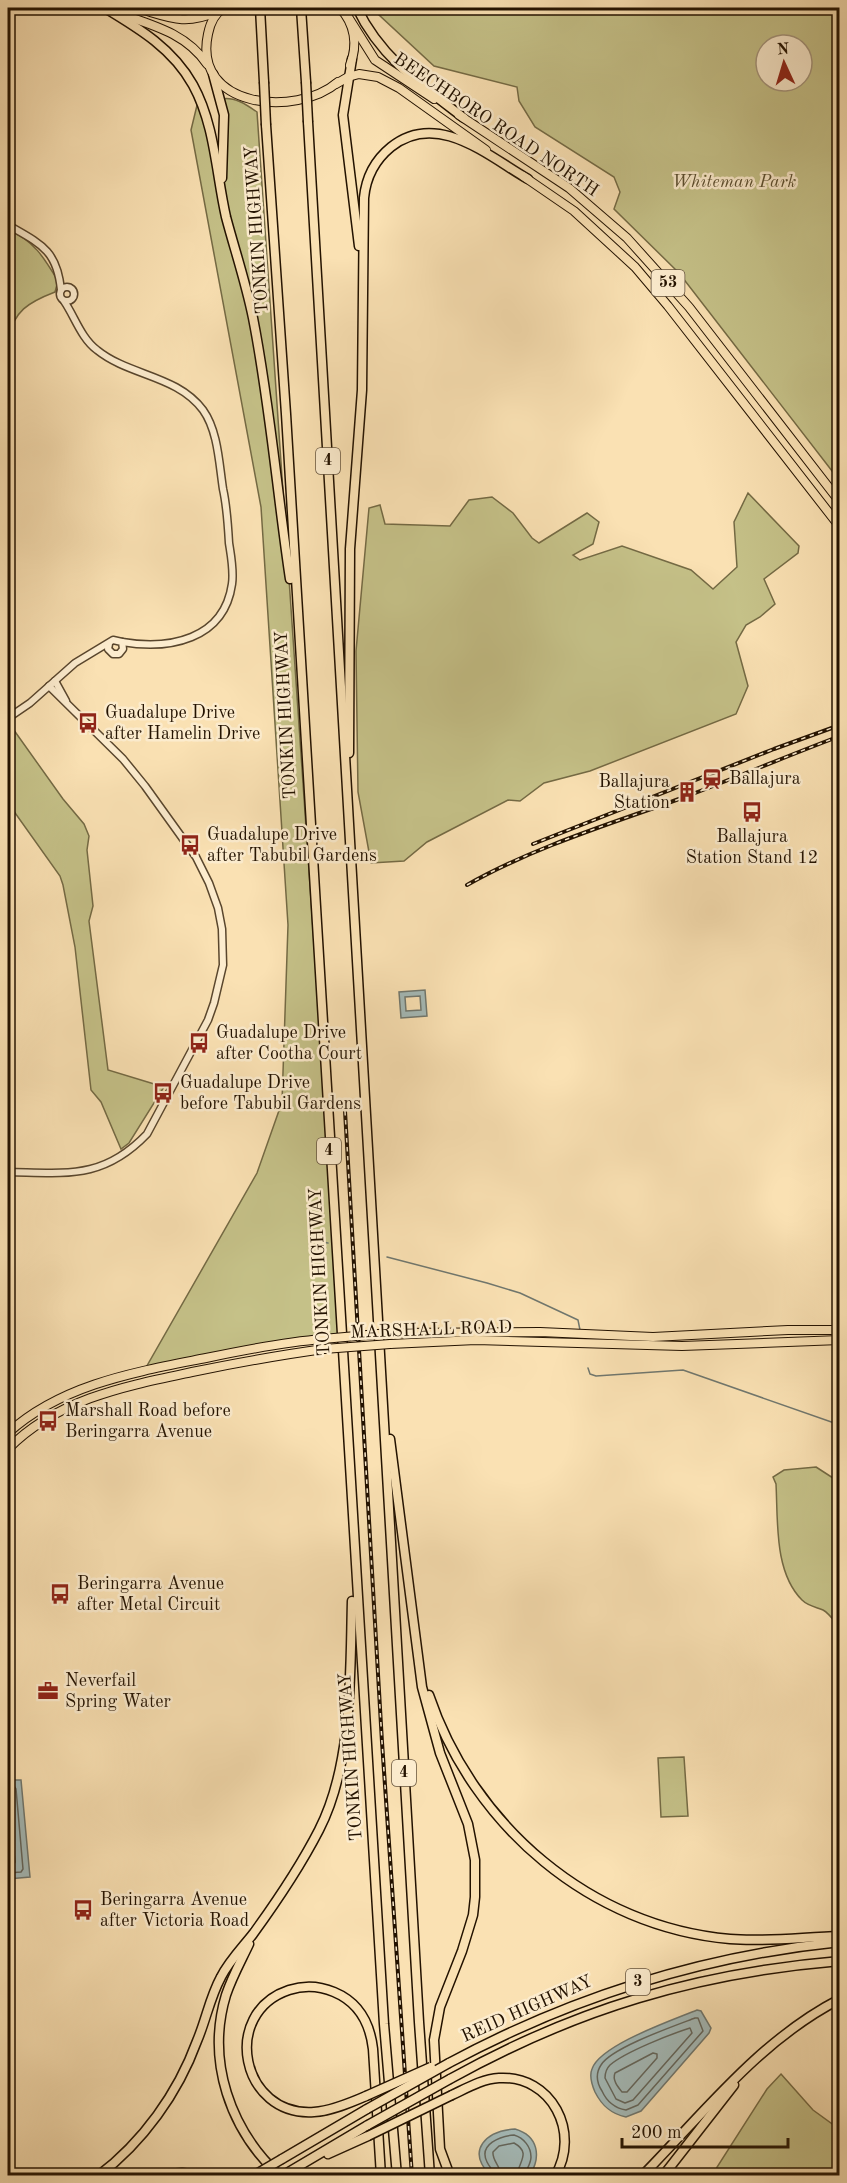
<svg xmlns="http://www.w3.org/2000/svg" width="847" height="2183" font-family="'Old Standard TT',serif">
<rect width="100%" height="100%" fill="#fae1b3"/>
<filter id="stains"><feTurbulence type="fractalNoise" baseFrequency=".00333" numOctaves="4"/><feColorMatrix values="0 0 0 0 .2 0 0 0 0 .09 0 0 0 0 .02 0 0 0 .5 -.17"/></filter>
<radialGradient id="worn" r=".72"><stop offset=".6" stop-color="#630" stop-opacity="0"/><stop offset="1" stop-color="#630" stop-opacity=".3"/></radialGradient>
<g fill="#c5c188" stroke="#746a44" stroke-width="1.5" fill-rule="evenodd">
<path d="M376 8H839V480L679 273 614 209 620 192 614 177 535 127 519 101 517 87 434 66 378 14ZM766 45H802V81H766Z"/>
<path d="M199 97 221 190V99C234 96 247 105 257 112L341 1338 306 1341 144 1371 257 1173 282 1102 288 925 261 507 191 130Z"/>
<path d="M8 230C33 239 45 259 58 281L55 292C29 302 13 311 8 340Z"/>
<path d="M8 345C10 359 20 368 8 380Z"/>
<path d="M748 493 799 546 798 553 764 579 775 604 760 617 746 625 736 642 748 686 736 714 590 771 544 783 520 801 508 800 427 842 404 861 371 863 358 792 356 651 369 508 380 505 385 524 450 526 469 500 492 497 513 513 532 538 539 543 587 513 599 522 593 544 573 555 580 560 622 546 691 570 713 589 737 567 734 522Z"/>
<path d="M11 726 63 799 84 824 89 836 87 850 93 906 89 921 108 1070 164 1087 129 1143 121 1149 101 1102 91 1090 75 947 63 885 60 876 8 803V728Z"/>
<path d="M816 1467 833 1478 839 1474V1627C835 1622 829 1613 823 1610 816 1607 808 1606 802 1600 774 1572 778 1521 776 1484L773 1477 784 1470Z"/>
<path d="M684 1757 688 1816 661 1817 658 1758Z"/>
<path d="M781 2074 813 2110 839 2129V2175H712L767 2089Z"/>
</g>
<g fill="#a4bab8" stroke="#70776e" stroke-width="1.5" fill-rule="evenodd">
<path d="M425 990 427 1016 401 1018 399 992ZM420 996 421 1010 406 1011 405 997Z"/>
<path d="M8 1780H21L30 1877 8 1879Z"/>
<path d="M697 2010 701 2011 711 2028 709 2033 649 2102 641 2111 626 2117C611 2114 602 2106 595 2092 592 2085 589 2076 592 2069 600 2045 673 2020 697 2010Z"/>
<path d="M515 2129C539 2136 541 2157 530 2175H490C466 2150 486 2131 515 2129Z"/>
</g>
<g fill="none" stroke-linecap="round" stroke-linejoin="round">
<g stroke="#64665c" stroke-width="1.5">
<path d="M8 1786H14L16 1789 23 1869 21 1872 8 1873"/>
<path d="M8 1794 15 1862 13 1865H8"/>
<path d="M695 2018H698L703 2031 638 2105 626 2110C614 2108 607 2102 602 2091 597 2083 595 2074 601 2065 611 2048 674 2026 695 2018Z"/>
<path d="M690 2028 692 2033 633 2100 625 2103 616 2099 605 2078C605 2072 606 2069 610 2065 625 2052 671 2034 690 2028Z"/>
<path d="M653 2053 657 2054V2058L627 2092H622C618 2087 612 2080 615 2073Z"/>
<path d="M494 2176C493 2169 490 2168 487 2162 478 2144 501 2136 514 2135 524 2138 531 2147 531 2157 531 2164 526 2169 525 2176"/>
<path d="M501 2176C501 2166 492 2161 493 2152L499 2146 514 2143C532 2153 518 2162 517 2176"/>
</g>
<g stroke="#70776e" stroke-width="1.5">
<path d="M313 1240 328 1243"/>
<path d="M387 1257 487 1283 520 1293 578 1320 580 1330"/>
<path d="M588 1368 590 1374 596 1376 683 1370 840 1425"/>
</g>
<g stroke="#59462d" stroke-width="9">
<g id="minor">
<path d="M8 225C41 244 57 250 61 290"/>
<circle cx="67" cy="294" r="7"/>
<path d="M64 301C75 317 81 338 97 350 129 376 177 375 203 410 218 431 219 463 223 489 227 507 228 525 229 543 231 556 234 571 232 584 224 640 169 650 122 642"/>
<path d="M55 681 66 701"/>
<path d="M8 718 30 703 75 663 113 640 122 642 123 649 119 654H113L108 649 109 644"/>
<path d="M8 1172C66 1173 103 1180 147 1134L208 1020 214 1003 223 965 222 929 218 908 209 883 196 857 145 786 123 759 49 686"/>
</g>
</g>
<g stroke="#231200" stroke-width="10">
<g id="major">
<path d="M137 8C169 17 184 26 216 12"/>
<path d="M224 8C215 13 210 24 208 34 192 108 296 118 338 82"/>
<path d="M340 8C355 24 358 45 350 65"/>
<path d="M118 13C152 25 186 33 207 64"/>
<path d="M348 17 375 60 434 99"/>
<path d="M336 84 348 77 359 74 378 77 399 88 486 150"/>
<path d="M459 115 569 188 627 238 689 307 840 502"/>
<path d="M523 176 574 211 635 267 668 306 840 527"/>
<path d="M389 1333 540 1332 653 1337 788 1330H840"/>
<path d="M390 1344 476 1340 682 1346 840 1340"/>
<path d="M8 1433C62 1384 136 1372 206 1358 244 1350 284 1342 323 1339"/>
<path d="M8 1449C57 1399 126 1386 192 1372 236 1363 280 1355 324 1349"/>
</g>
</g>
<g stroke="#231200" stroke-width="11">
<g id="highway">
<path d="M105 8C140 29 173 49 193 85 215 125 216 173 226 217 235 251 246 283 253 318 270 404 277 492 290 579"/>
<path d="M260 8 264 82"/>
<path d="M301 8 306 82"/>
<path d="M357 8C380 57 422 86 464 118"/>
<path d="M217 12 218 8"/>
<path d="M352 59 343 115 359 246"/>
<path d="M213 74 224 115 222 178"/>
<path d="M308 122 419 2022 430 2176"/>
<path d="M266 125 286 414 384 2024 397 2176"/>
<path d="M349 753 350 549 362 390 364 198C366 177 375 160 391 147 437 110 488 156 528 179"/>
<path d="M390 1439 422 1687 440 1753 468 1824 475 1860V1897L473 1915 462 1951 440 2007 434 2040 440 2149 450 2176"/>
<path d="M429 1695C473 1826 591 1927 730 1939 766 1942 803 1937 840 1936"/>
<path d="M249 1944C241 1961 232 1977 226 1995 206 2061 230 2130 280 2176"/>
<path d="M449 2063C572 1997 701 1956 840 1942"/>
<path d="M450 2079C576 2009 696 1973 840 1961"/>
<path d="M452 2095C467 2088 482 2079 499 2078 552 2075 581 2133 555 2176"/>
<path d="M366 2096C350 2103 331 2111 314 2112 241 2117 220 2013 289 1990 304 1985 320 1986 334 1992 358 2002 370 2023 373 2049L381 2176"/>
<path d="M328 2154 368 2136"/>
<path d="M282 2159 367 2109"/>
<path d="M98 2176C143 2142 178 2093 197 2041 206 2020 210 1997 221 1977 229 1961 242 1948 253 1934 277 1901 301 1865 319 1830 353 1764 350 1673 352 1601"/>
<path d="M146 2176 182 2173 208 2176"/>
<path d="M282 2176 368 2125"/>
<path d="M642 2176C704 2113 760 2040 840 1999"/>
<path d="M663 2176 734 2085"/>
</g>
</g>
<use href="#minor" stroke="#fcecce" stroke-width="6"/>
<use href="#major" stroke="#fae1b3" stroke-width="8"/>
<use href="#highway" stroke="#fae1b3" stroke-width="8"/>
<g stroke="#231200" stroke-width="4">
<g id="rail">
<path d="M533 844 774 749 840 725"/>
<path d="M467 885C534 847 610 824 682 798 735 778 787 756 840 736"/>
<path d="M345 1111 382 1742 412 2176"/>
</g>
</g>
<use href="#rail" stroke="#fcecce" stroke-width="1.5" stroke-dasharray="4.5" stroke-linecap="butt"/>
<g stroke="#231200" stroke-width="10" stroke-linecap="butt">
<g id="major-bridge">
<path d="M323 1339 389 1333"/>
<path d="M324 1349 390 1344"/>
</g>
</g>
<g stroke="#231200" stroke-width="11" stroke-linecap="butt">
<g id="highway-bridge">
<path d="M264 82 266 125"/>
<path d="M306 82 308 122"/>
<path d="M366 2096 431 2067"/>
<path d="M367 2109 449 2063"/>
<path d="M368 2125 450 2079"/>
<path d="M368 2136 452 2095"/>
<path d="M253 2176 282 2159"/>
</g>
</g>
<use href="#major-bridge" stroke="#fae1b3" stroke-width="8"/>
<use href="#highway-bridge" stroke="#fae1b3" stroke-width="8"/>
</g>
<defs>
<g id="bus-bare" transform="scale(1.62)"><path d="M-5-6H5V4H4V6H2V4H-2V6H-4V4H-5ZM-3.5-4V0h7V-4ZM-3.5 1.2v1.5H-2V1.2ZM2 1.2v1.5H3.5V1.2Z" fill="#8f2418" stroke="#fcecce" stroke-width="2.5" paint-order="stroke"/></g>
<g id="station-bare" transform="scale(1.62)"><path d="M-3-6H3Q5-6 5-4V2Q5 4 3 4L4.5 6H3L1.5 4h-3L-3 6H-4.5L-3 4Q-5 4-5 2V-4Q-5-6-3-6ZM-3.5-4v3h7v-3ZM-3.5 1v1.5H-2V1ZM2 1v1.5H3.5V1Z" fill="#8f2418" stroke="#fcecce" stroke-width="2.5" paint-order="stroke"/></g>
<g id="building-bare" transform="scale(1.62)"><path d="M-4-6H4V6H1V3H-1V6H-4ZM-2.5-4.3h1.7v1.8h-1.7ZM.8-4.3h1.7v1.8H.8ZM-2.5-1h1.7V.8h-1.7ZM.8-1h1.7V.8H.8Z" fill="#8f2418" stroke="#fcecce" stroke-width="2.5" paint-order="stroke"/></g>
<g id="office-bare" transform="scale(1.62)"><path d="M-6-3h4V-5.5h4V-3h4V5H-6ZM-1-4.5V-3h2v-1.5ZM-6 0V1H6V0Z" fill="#8f2418" stroke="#fcecce" stroke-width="2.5" paint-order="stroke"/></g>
</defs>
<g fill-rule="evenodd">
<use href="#bus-bare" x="88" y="723"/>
<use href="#station-bare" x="712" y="779"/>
<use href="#building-bare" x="687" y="792"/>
<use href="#bus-bare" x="752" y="812"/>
<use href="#bus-bare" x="190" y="845"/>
<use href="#bus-bare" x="199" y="1043"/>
<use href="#bus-bare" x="163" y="1093"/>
<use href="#bus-bare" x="48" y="1421"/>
<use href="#bus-bare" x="60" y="1594"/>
<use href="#office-bare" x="48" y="1691"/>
<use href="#bus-bare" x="83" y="1910"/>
</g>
<g text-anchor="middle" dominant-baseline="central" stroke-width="5" stroke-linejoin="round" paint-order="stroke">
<g fill="#fcecce" stroke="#64533e" stroke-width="1.5">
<rect x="651.5" y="270" width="33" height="26" rx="4.5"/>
<rect x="316" y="448" width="24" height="26" rx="4.5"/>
<rect x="317" y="1138" width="24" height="26" rx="4.5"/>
<rect x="392" y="1760" width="24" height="26" rx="4.5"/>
<rect x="626" y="1969" width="24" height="26" rx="4.5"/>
</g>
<g font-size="16" font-weight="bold" fill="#231200">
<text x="668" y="283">53</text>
<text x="328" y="461">4</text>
<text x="329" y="1151">4</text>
<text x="404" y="1773">4</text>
<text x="638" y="1982">3</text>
</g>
<g font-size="18" fill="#231200" stroke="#fcecce">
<text transform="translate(496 125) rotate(34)">BEECHBORO ROAD NORTH</text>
<text transform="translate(257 230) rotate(-94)">TONKIN HIGHWAY</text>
<text transform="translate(286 715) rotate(-93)">TONKIN HIGHWAY</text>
<text transform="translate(320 1272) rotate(-93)">TONKIN HIGHWAY</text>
<text transform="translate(431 1330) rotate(-2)">MARSHALL ROAD</text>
<text transform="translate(351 1757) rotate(-94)">TONKIN HIGHWAY</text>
<text transform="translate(527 2009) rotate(-24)">REID HIGHWAY</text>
</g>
<g font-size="18" font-style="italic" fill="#5c4f30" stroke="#fcecce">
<text x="734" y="182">Whiteman Park</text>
</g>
<g font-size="18" fill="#231200" stroke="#fcecce" text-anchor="start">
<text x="105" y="713">Guadalupe Drive<tspan x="105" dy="21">after Hamelin Drive</tspan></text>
<text x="729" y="779">Ballajura</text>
<text x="670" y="782" text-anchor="end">Ballajura<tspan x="670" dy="21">Station</tspan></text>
<text x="207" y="835">Guadalupe Drive<tspan x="207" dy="21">after Tabubil Gardens</tspan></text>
<text x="752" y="837" text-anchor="middle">Ballajura<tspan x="752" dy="21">Station Stand 12</tspan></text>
<text x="216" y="1033">Guadalupe Drive<tspan x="216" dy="21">after Cootha Court</tspan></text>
<text x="180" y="1083">Guadalupe Drive<tspan x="180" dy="21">before Tabubil Gardens</tspan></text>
<text x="65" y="1411">Marshall Road before<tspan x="65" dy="21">Beringarra Avenue</tspan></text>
<text x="77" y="1584">Beringarra Avenue<tspan x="77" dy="21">after Metal Circuit</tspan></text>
<text x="65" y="1681">Neverfail<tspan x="65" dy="21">Spring Water</tspan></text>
<text x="100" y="1900">Beringarra Avenue<tspan x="100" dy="21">after Victoria Road</tspan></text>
</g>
</g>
<rect width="847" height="2183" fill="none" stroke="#fae1b3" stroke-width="30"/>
<rect x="9" y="9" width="829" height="2165" fill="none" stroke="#231200" stroke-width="3"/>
<rect x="15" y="15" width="817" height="2153" fill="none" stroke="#231200" stroke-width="1.5"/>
<g transform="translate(784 63) rotate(356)"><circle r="28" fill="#fcecce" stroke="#a5957c" stroke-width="1.5"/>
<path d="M0-4.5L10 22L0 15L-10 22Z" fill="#8f2418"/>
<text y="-9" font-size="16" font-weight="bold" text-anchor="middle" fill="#231200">N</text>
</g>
<path d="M622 2138v9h166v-9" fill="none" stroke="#231200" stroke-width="3"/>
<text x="631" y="2138" font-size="18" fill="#231200" stroke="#fcecce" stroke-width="4.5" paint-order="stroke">200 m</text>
<rect width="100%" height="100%" filter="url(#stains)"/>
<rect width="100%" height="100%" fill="url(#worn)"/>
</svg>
